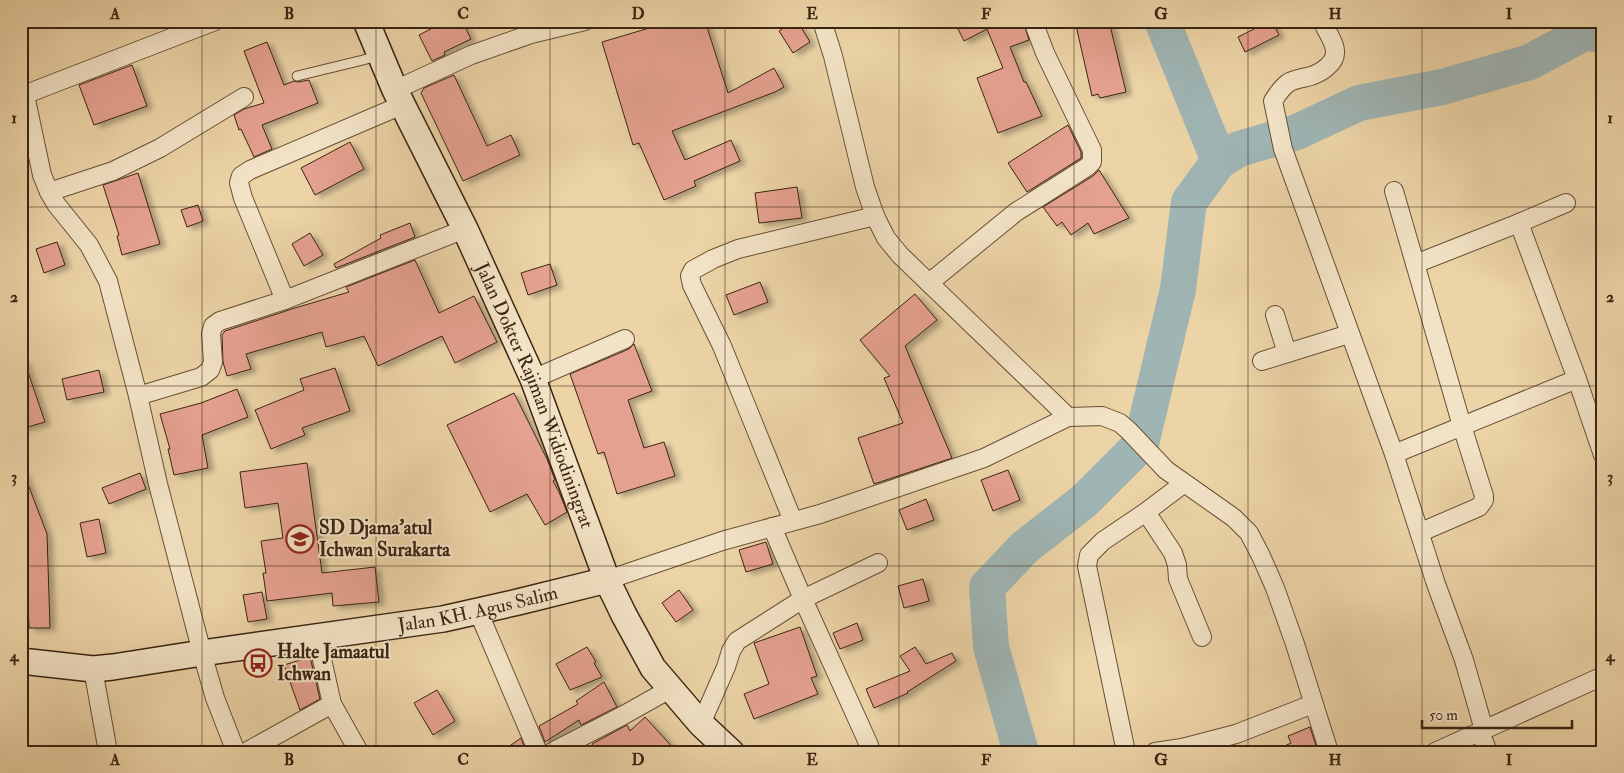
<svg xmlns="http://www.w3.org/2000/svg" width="1624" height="773" font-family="'IM FELL Double Pica',serif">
<defs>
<filter id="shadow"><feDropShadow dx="5.5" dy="3" stdDeviation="2.5" flood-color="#0004"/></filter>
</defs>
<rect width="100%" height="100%" fill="#ecd4a7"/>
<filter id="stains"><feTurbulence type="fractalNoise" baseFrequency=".004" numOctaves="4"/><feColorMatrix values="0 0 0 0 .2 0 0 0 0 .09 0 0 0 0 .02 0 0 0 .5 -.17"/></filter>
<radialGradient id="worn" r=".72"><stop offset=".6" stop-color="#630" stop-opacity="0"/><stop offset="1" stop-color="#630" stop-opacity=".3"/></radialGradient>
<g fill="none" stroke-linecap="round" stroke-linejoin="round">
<g stroke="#9fb5b4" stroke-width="36">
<path d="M1219 161 1239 149 1297 132 1359 103 1442 87 1530 62 1586 32 1603 36"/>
<path d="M1021 752 991 647 987 587 1025 547 1084 501 1141 444 1178 289 1189 202 1219 161 1162 21"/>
</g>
</g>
<g fill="#e5a18f" stroke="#3b2412" filter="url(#shadow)">
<path d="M446 21H462L471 39 444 52 445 55 432 61 419 35Z"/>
<path d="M673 21H705L728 93 774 68 784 87 775 92 672 131 685 160 731 140 740 161 694 181 696 186 664 200 639 143 633 145 602 42Z"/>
<path d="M794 21H797L810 42 793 53 779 31Z"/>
<path d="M954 21H1023L1029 40 1010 47 1024 82H1026L1042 116 998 133 977 78 1003 68 987 29 964 41Z"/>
<path d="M1075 21H1109L1126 92 1100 98 1098 94 1092 96Z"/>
<path d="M1270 21H1272L1279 35 1245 52 1238 37Z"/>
<path d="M267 42 284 85 294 81 298 82 309 80 318 103 262 125 272 149 254 157 241 129 239 130 234 115 244 109 264 103 244 51Z"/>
<path d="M132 65 147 106 94 125 79 85Z"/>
<path d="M454 75 487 146 511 135 520 155 463 181 421 93 424 88Z"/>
<path d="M1068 125 1081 152V158L1027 192 1008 163Z"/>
<path d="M350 142 364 169 315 195 301 168Z"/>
<path d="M1099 170 1129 218 1094 234 1088 223 1071 235 1062 222 1057 226 1043 207 1093 176Z"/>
<path d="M138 173 160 244 122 255 117 236 119 235 103 185Z"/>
<path d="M797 187 802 218 759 223 755 193Z"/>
<path d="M198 205 203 221 187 227 181 210Z"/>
<path d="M410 223 415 237 336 268 334 264 381 238 380 235Z"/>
<path d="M310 233 323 255 304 266 292 244Z"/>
<path d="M57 242 65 265 44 273 36 249Z"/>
<path d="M415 260 439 313 474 296 497 342 455 363 442 336 378 366 364 336 326 347 322 332 246 354 251 369 227 376 223 362 222 335 225 331 295 308 349 292 346 287Z"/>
<path d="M550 264 557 285 528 295 521 273Z"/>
<path d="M760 282 768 302 734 315 726 295Z"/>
<path d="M915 294 937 320 905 346 952 458 874 484 858 438 903 423 884 378 890 376 860 340Z"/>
<path d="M634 344 652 391 628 400 644 448 664 442 675 476 617 494 604 452 598 454 570 374 629 349Z"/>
<path d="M21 360H24L45 422 21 429Z"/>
<path d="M335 368 350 411 302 428 305 435 271 449 255 410 304 390 300 379Z"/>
<path d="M99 370 104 392 67 400 62 379Z"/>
<path d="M237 389 248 417 202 435 208 468 174 475 168 449H170L160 414 201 403Z"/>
<path d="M514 393 547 459 555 480 553 481 559 492 567 512 545 525 527 494 490 512 447 425Z"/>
<path d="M307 463 322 573 375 567 379 602 333 606 332 593 267 601 263 573H266L261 541 283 538 278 503 245 508 240 472Z"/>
<path d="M1008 470 1020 500 993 511 981 480Z"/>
<path d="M21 471H23L47 534 50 628H29L25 520 21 521Z"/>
<path d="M140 473 146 489 109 504 102 488Z"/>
<path d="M926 499 934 520 907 530 899 510Z"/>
<path d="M99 519 106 553 87 557 80 523Z"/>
<path d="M766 542 773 564 746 572 739 550Z"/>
<path d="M923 579 929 601 904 608 898 586Z"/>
<path d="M679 590 693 610 676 622 662 603Z"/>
<path d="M262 592 267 619 248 622 243 595Z"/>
<path d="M857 623 863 640 840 649 833 633Z"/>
<path d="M800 627 817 676 811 678 818 694 754 719 744 694 769 684 754 643Z"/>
<path d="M587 647 596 662 594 663 602 677 570 690 556 664Z"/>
<path d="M915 647 926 664 952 653 956 661 907 692 908 693 874 708 866 689 910 671 900 656Z"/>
<path d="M310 657 320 699 300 710 284 665Z"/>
<path d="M604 682 617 707 581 725 579 720 545 742 539 726 578 704 576 701Z"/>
<path d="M437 690 455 721 433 735 414 703Z"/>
<path d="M645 717 677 752H596L592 744 627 725 630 731Z"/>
<path d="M1310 727 1318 752H1272L1291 743 1288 736Z"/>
<path d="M521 738 526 752H501Z"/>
</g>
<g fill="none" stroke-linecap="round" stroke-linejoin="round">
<g stroke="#675037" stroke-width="11">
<path id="service" d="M297 76 363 60 380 55"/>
</g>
<g stroke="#675037" stroke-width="20">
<g id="minor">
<path d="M822 21 833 56 865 187 875 216 886 238 900 255 1068 417"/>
<path d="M1325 27C1332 40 1342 54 1328 66 1323 71 1317 74 1311 76 1304 78 1294 79 1288 83 1281 88 1277 95 1273 101L1283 149 1394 454 1436 584 1464 660 1484 730"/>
<path d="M395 90 471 55 531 34 585 21"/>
<path d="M25 95 42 175 49 192 56 204 89 245 108 281 138 396 158 484 202 653 215 698 236 752"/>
<path d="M21 96 215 21"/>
<path d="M1394 191 1462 426 1484 496V500L1479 507 1421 532"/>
<path d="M49 192 113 171 160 148 244 97"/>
<path d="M1519 223 1577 379 1603 455"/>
<path d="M1415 264 1519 223 1566 203"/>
<path d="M929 283 1016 212 1087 167 1092 162V150L1045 53 1033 21"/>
<path d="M285 300 243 198 239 183 241 176 250 170 402 105"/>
<path d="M1275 315 1287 353"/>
<path d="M1262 361 1349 334"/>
<path d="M533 379 625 339"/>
<path d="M138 396 201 377 210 370 213 362 211 334 213 326 220 321 285 300 465 229"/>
<path d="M1394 454 1577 379"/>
<path d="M1146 512 1173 553 1177 565 1178 579 1202 637"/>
<path d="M793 521 722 346 692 285 690 276 693 270 713 259 738 249 875 216"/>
<path d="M772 527 803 599 869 745 870 752"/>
<path d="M607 580 722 541 820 514 984 458 1068 417 1102 416 1120 423 1129 431 1166 470 1234 518 1249 533 1261 556 1275 588 1295 644 1329 752"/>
<path d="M478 611 538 752"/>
<path d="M317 637 332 704 359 752"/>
<path d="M93 669 108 752"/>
<path d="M701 724 726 667 731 651 737 641 803 599 878 563"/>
<path d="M1480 732 1488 752"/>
<path d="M246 752 332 704"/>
<path d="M552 752 622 716 670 689"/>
<path d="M1126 752 1087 566 1089 555 1103 541 1146 512 1183 484"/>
<path d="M1155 752 1182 748 1236 734 1313 704"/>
<path d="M1435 752 1603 676"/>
</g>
</g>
<g stroke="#3b2412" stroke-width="28">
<g id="secondary">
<path id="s1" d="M366 21 395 90 465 229 533 379 607 580 624 615 653 668 701 724 731 752"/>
<path id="s2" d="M21 661 93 669 113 667 202 653 443 619 518 602 607 580"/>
</g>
</g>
<use href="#service" stroke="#f3e3c6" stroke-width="9"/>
<use href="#minor" stroke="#f3e3c6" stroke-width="18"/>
<use href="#secondary" stroke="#f3e3c6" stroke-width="25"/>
</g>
<path fill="none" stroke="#3b2412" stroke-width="1" stroke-opacity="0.55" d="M202 21V752M376 21V752M550 21V752M725 21V752M899 21V752M1074 21V752M1248 21V752M1422 21V752M21 207H1603M21 386H1603M21 566H1603"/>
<defs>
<g id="school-ring" transform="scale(1.4375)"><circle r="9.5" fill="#f3e3c6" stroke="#8f2418" stroke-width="1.5"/><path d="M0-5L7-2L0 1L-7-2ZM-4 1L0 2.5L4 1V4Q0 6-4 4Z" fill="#8f2418"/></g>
<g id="bus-ring" transform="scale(1.4375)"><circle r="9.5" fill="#f3e3c6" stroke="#8f2418" stroke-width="1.5"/><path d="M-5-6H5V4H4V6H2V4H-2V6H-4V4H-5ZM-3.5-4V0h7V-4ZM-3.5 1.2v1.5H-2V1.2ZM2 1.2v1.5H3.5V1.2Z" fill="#8f2418"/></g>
</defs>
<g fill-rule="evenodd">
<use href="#school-ring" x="300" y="539"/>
<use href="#bus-ring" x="258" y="663"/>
</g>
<g text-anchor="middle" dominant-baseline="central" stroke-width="4" stroke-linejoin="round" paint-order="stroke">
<g font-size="19" fill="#3b2412" stroke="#f3e3c6">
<text stroke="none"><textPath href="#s1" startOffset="411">Jalan Dokter Rajiman Widiodiningrat</textPath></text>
<text stroke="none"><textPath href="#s2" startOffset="462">Jalan KH. Agus Salim</textPath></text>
</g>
<g font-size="19" font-weight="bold" fill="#3b2412" stroke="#f3e3c6" text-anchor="start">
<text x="319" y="528">SD Djama'atul<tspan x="319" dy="22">Ichwan Surakarta</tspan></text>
<text x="277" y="652">Halte Jamaatul<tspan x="277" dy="22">Ichwan</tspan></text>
</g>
</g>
<rect width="1624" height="773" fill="none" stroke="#ecd4a7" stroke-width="55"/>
<path d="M1422 720v8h150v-8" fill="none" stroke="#3b2412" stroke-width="2.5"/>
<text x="1429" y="720" font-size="15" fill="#3b2412" stroke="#f3e3c6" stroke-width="4" paint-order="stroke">50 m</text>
<rect x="28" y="28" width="1568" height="718" fill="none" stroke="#3b2412" stroke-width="2"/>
<g font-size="16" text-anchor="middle" font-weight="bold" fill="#3b2412">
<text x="115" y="19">A</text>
<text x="289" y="19">B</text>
<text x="463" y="19">C</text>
<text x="638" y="19">D</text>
<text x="812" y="19">E</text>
<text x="986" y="19">F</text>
<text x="1161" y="19">G</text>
<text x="1335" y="19">H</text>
<text x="1509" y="19">I</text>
<text x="14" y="123">1</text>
<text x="1610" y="123">1</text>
<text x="14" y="302">2</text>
<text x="1610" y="302">2</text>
<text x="14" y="482">3</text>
<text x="1610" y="482">3</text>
<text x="14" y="661">4</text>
<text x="1610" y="661">4</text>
<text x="115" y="765">A</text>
<text x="289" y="765">B</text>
<text x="463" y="765">C</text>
<text x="638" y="765">D</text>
<text x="812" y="765">E</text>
<text x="986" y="765">F</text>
<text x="1161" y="765">G</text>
<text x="1335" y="765">H</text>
<text x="1509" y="765">I</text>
</g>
<rect width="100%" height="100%" filter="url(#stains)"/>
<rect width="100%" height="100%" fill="url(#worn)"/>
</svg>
